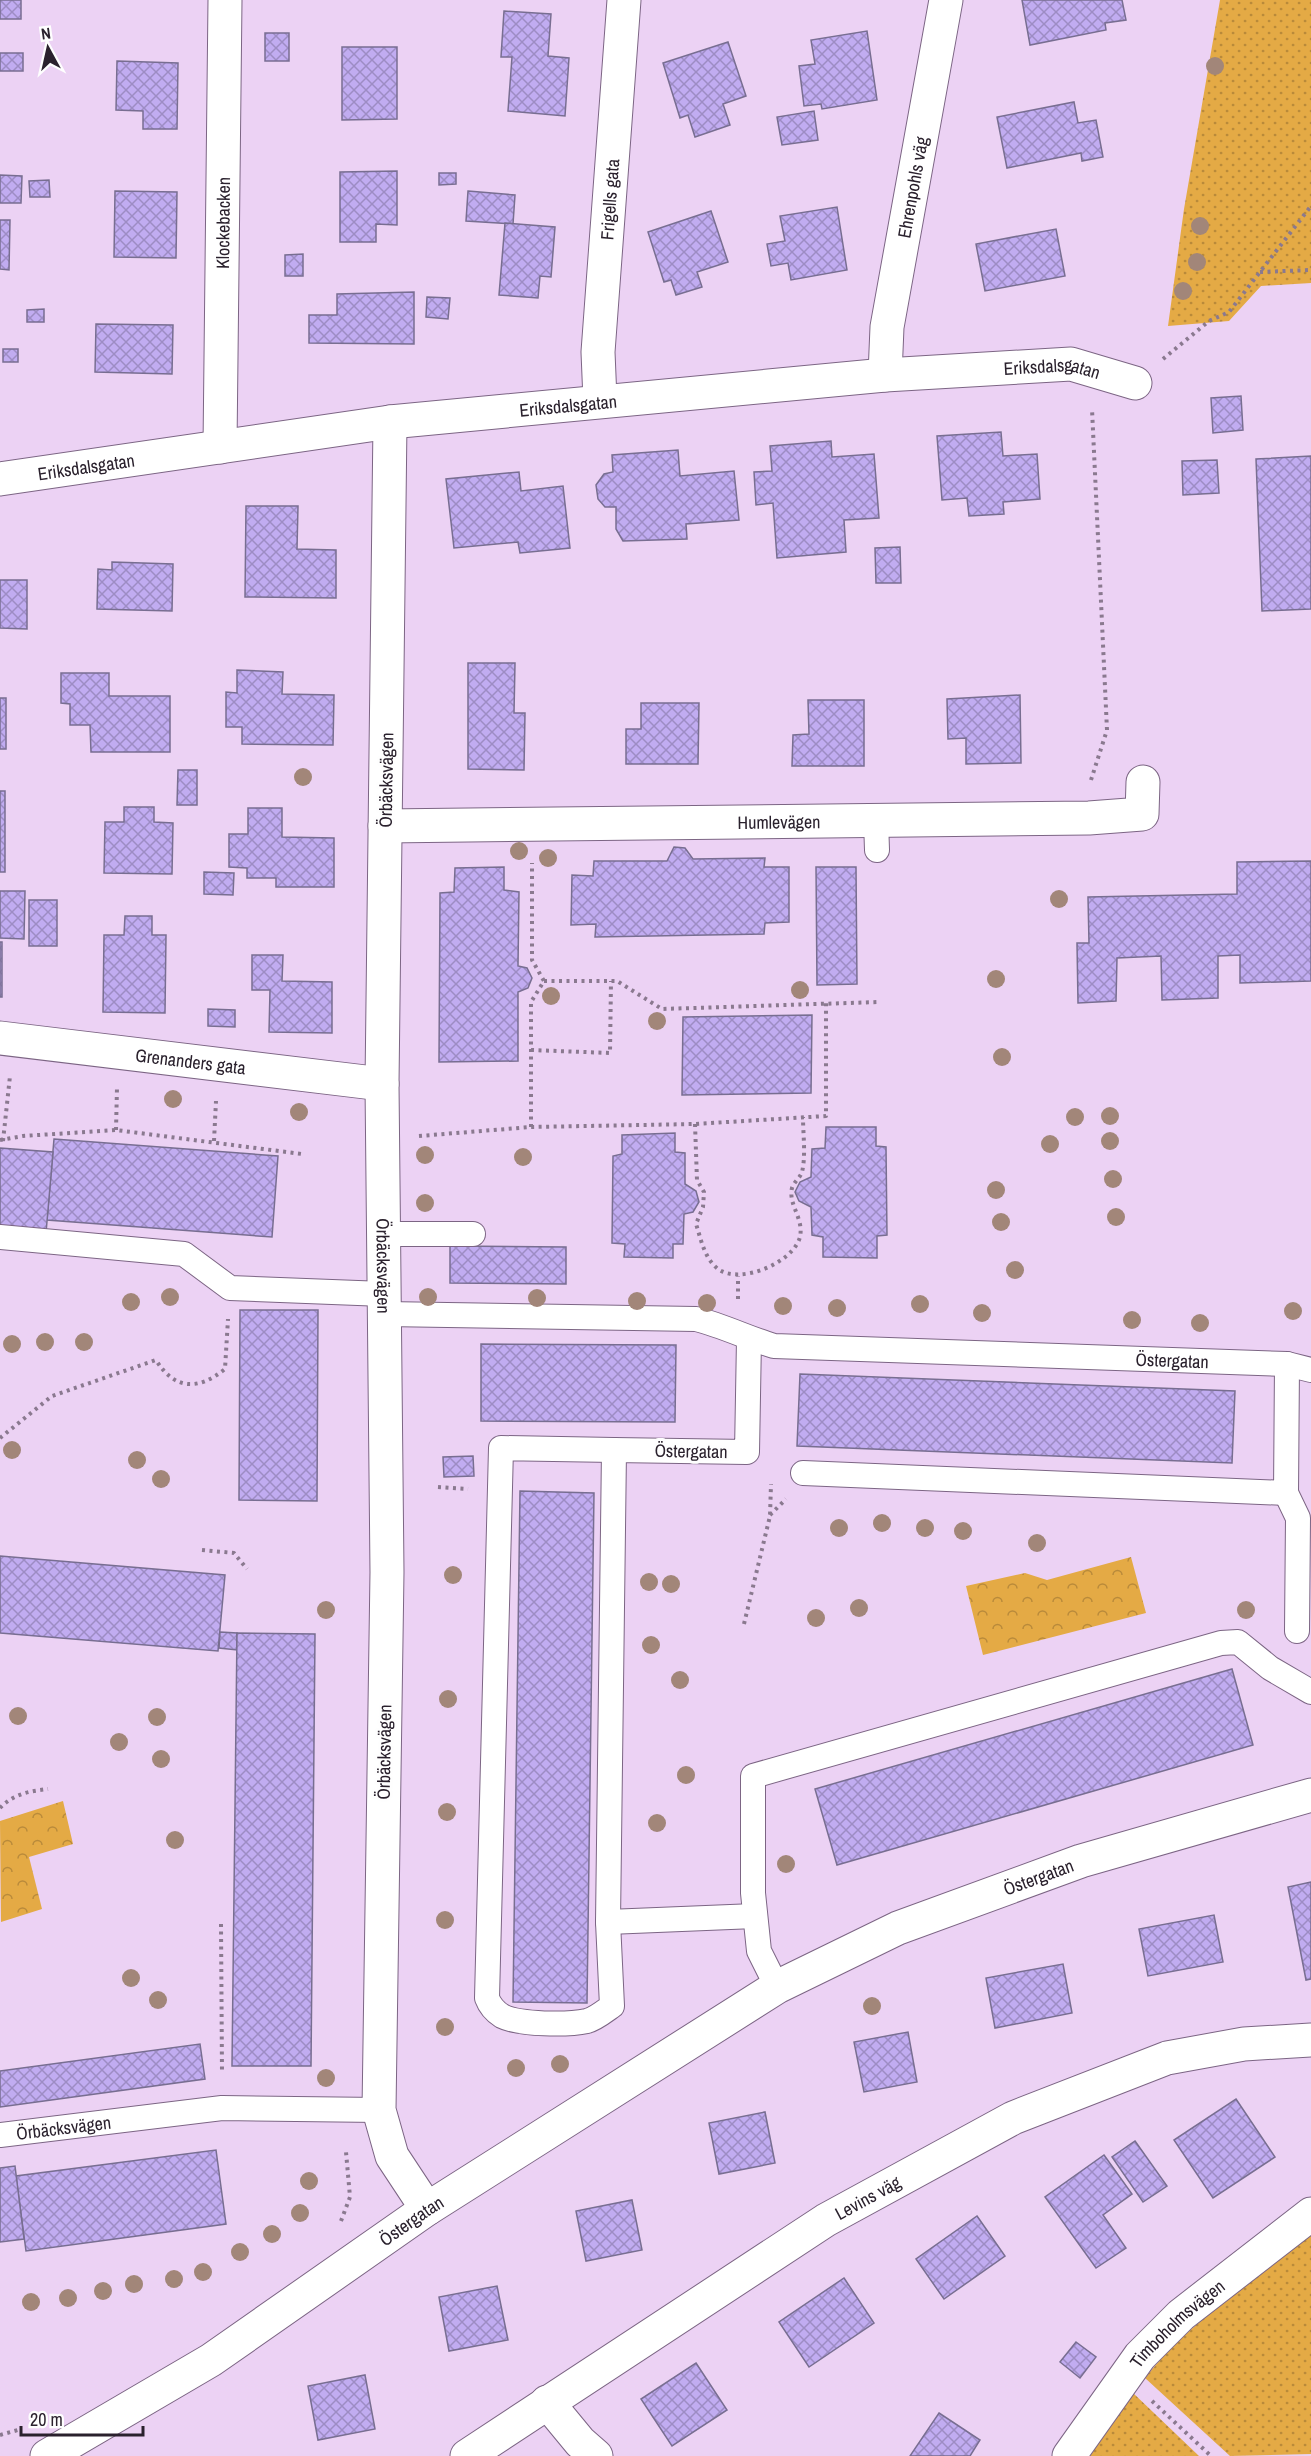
<svg xmlns="http://www.w3.org/2000/svg" width="1311" height="2456" font-family="'Archivo Narrow',sans-serif">
<defs>
<pattern id="grass-dots" width="8" height="8" patternUnits="userSpaceOnUse" patternTransform="scale(1.5)"><rect width="8" height="8" fill="#e4aa45"/><path d="M2 2h.1M6 6h.1" fill="none" stroke="#b98a3a" stroke-width="1.8" stroke-linecap="round"/></pattern>
<pattern id="park-crowns" width="20" height="18" patternUnits="userSpaceOnUse" patternTransform="scale(1.5)"><rect width="20" height="18" fill="#e4aa45"/><path d="M2 6a3 3 0 1 1 6 0M12 15a3 3 0 1 1 6 0" fill="none" stroke="#b98a3a"/></pattern>
<pattern id="building-cross-hatch" width="8" height="8" patternUnits="userSpaceOnUse" patternTransform="scale(1.5)"><rect width="8" height="8" fill="#c1acf1"/><path d="M0 0l8 8M0 8l8-8" fill="none" stroke="#9d8cc4"/></pattern>
</defs>
<rect width="100%" height="100%" fill="#ecd2f4"/>
<g fill="url(#grass-dots)">
<path d="M1220 0H1311V283L1261 286 1229 321 1168 326 1184 209Z"/>
<path d="M1311 2235V2454L1230 2456 1145 2378C1190 2321 1254 2280 1311 2235Z"/>
<path d="M1132 2392 1199 2456H1090Z"/>
</g>
<g fill="url(#park-crowns)">
<path d="M1131 1557 1146 1613 983 1655 966 1586 1025 1573 1047 1580Z"/>
<path d="M63 1801 73 1844 29 1857 42 1909 1 1922 0 1821Z"/>
</g>
<g fill="url(#building-cross-hatch)" stroke="#786e91" stroke-width="1.5">
<rect x="0" y="0" width="21" height="19"/>
<path d="M1022 0H1122L1126 20 1105 23 1106 30 1030 45Z"/>
<path d="M504 11 551 14 548 56 569 58 565 116 508 111 512 57H501Z"/>
<path d="M867 31 877 100 822 109 821 104 804 106 799 66 815 64 811 40Z"/>
<rect x="265" y="33" width="24" height="28"/>
<path d="M728 42 746 96 723 104 730 125 695 137 688 115 680 118 663 63Z"/>
<path d="M342 47H397V119L342 120Z"/>
<rect x="0" y="53" width="23" height="18"/>
<path d="M117 61 178 63 177 129H143V111L116 110Z"/>
<path d="M1074 102 1078 123 1096 120 1103 157 1082 161 1081 153 1007 168 997 117Z"/>
<path d="M814 111 818 140 782 145 777 117Z"/>
<path d="M397 171V225L376 224V242H340V172Z"/>
<path d="M439 173H456V184L439 185Z"/>
<path d="M0 175 22 176 21 203H0Z"/>
<path d="M49 180 50 197H30L29 181Z"/>
<path d="M115 191 177 192 176 258 114 257Z"/>
<path d="M468 191 515 195 513 224 466 221Z"/>
<path d="M837 207 847 270 791 280 788 263 771 266 767 244 785 241 780 216Z"/>
<path d="M711 211 728 262 697 272 702 287 676 295 671 280 664 282 648 232Z"/>
<path d="M0 220H10L9 270 0 269Z"/>
<path d="M505 223 555 227 551 277 540 276 538 298 499 295Z"/>
<path d="M1056 229 1065 276 985 291 976 244Z"/>
<path d="M303 254V276H285V255Z"/>
<path d="M414 292V344L309 343V315H337V294Z"/>
<path d="M427 297 450 298 448 319 426 317Z"/>
<path d="M44 309V322H27V310Z"/>
<path d="M96 324 173 325 172 374 95 372Z"/>
<rect x="3" y="349" width="15" height="13"/>
<path d="M1241 396 1243 430 1213 433 1211 398Z"/>
<path d="M1001 432 1003 456 1037 454 1040 499 1003 502 1004 514 969 516 967 498 942 500 937 436Z"/>
<path d="M831 441 832 457 874 454 879 518 844 520 846 552 777 558 773 503 756 505 754 472 772 471 770 446Z"/>
<path d="M678 450 680 476 734 471 739 520 686 524 687 539 623 541 616 529V507H605L598 499 596 485 604 474 613 472 612 455Z"/>
<path d="M1311 456V609L1262 611 1256 459Z"/>
<path d="M1217 460 1219 493 1183 495 1182 461Z"/>
<path d="M519 472 521 491 563 486 570 548 520 553 518 542 454 548 446 479Z"/>
<path d="M246 506H298L297 549 336 550V598L245 597Z"/>
<path d="M900 547 901 583H876L875 548Z"/>
<path d="M112 562 173 564 172 611 97 609 98 569 112 570Z"/>
<path d="M0 580H27V629L0 628Z"/>
<path d="M468 663H515L514 713H525L524 770 468 769Z"/>
<path d="M237 670 283 672 282 694 334 695 333 745 242 744V727H226V692L237 693Z"/>
<path d="M61 673H109V696H170V752H91L90 725H70V704L61 703Z"/>
<path d="M1020 695 1021 763 966 764V738L948 739 947 699Z"/>
<rect x="0" y="698" width="6" height="51"/>
<path d="M808 700H864V766H792L793 735 809 734Z"/>
<path d="M641 703H699L698 764H626V729H641Z"/>
<path d="M178 770H197V805H177Z"/>
<rect x="0" y="791" width="5" height="81"/>
<path d="M124 807H154V822L173 823 172 874 104 873 105 822H124Z"/>
<path d="M248 808H282V837L334 838V887H276V878H247V868L229 867V834H248Z"/>
<path d="M674 847 685 848 693 859 765 858 764 867H789V922L765 923 764 934 595 937 596 924 571 925 572 875 593 876 594 861H667Z"/>
<path d="M1311 861V981L1240 983V955L1218 956V998L1162 1000 1161 956 1117 958 1116 1001 1078 1003 1077 943H1089L1088 897 1237 894V862Z"/>
<path d="M504 867V890L519 892 518 966 527 968 532 978 528 988 518 992V1061L439 1062 440 893 454 892 455 868Z"/>
<path d="M816 867H856L857 984 817 985Z"/>
<path d="M204 872 234 873 233 895 204 894Z"/>
<path d="M0 891H25L24 939 0 938Z"/>
<rect x="29" y="900" width="28" height="46"/>
<path d="M125 916H152V935H166L165 1013 103 1012 104 935H124Z"/>
<rect x="0" y="942" width="2" height="55"/>
<path d="M252 955H283L282 981 332 982V1033L269 1032 270 990H252Z"/>
<path d="M208 1009 235 1010V1027L208 1026Z"/>
<path d="M812 1015 811 1093 682 1095 683 1017Z"/>
<path d="M826 1127H876V1146L886 1147 887 1235 877 1236V1258L823 1257V1237L812 1235 811 1207 799 1201 795 1192 800 1182 811 1177 812 1149 825 1148Z"/>
<path d="M675 1133V1152L685 1153V1184L696 1191 699 1202 693 1212 684 1214 683 1244H673V1258L624 1257 625 1244 612 1243 613 1156 622 1154V1135Z"/>
<path d="M54 1139 278 1156 272 1237 47 1220Z"/>
<path d="M0 1148 53 1152 46 1233 0 1229Z"/>
<path d="M450 1246 566 1247V1284L450 1283Z"/>
<path d="M240 1310H318L317 1501 239 1500Z"/>
<path d="M481 1344 676 1345 675 1422 481 1421Z"/>
<path d="M800 1374 1235 1391 1232 1463 797 1446Z"/>
<path d="M473 1456 474 1476 444 1477 443 1457Z"/>
<path d="M520 1491 594 1493 587 2003 513 2002Z"/>
<path d="M0 1556 225 1575 218 1651 0 1633Z"/>
<path d="M220 1632 237 1633V1650L219 1648Z"/>
<path d="M237 1633 315 1634 311 2066H232Z"/>
<path d="M1232 1669 1253 1745 837 1865 815 1789Z"/>
<path d="M1311 1882V1979L1306 1980 1288 1887Z"/>
<path d="M1214 1915 1223 1962 1148 1976 1139 1929Z"/>
<path d="M1063 1964 1072 2013 995 2028 986 1978Z"/>
<path d="M908 2032 917 2082 864 2092 854 2042Z"/>
<path d="M200 2044 205 2079 0 2107V2071Z"/>
<path d="M1236 2099 1275 2157 1213 2198 1174 2140Z"/>
<path d="M765 2112 775 2163 719 2174 709 2123Z"/>
<path d="M1135 2141 1167 2186 1143 2202 1112 2157Z"/>
<path d="M216 2150 226 2224 26 2251 16 2176Z"/>
<path d="M1104 2155 1132 2194 1103 2215 1126 2248 1096 2268 1045 2197Z"/>
<path d="M15 2166 24 2239 0 2242V2168Z"/>
<path d="M632 2200 642 2250 586 2261 576 2211Z"/>
<path d="M977 2216 1005 2256 944 2299 916 2259Z"/>
<path d="M844 2278 874 2323 809 2367 779 2322Z"/>
<path d="M497 2286 508 2340 449 2351 439 2297Z"/>
<path d="M1076 2342 1096 2357 1080 2378 1060 2362Z"/>
<path d="M696 2363 727 2410 672 2446 641 2399Z"/>
<path d="M365 2375 375 2429 318 2440 308 2386Z"/>
<path d="M939 2413 980 2440 970 2456H910Z"/>
</g>
<g fill="none" stroke-linecap="round" stroke-linejoin="round">
<g stroke="#7c6584" stroke-width="26">
<g id="service">
<path d="M876 820 877 850"/>
<path d="M385 1234H473"/>
<path d="M0 1237 184 1254 230 1288 384 1294"/>
<path id="s1" d="M385 1314 696 1319C724 1326 747 1338 774 1346L1287 1364 1311 1370"/>
<path d="M749 1339 747 1452 614 1450 608 1922 755 1916"/>
<path d="M803 1473 1286 1493 1287 1364"/>
<path d="M1286 1493 1298 1518 1297 1631"/>
<path d="M608 1922 612 2006C605 2011 595 2019 587 2021 568 2025 520 2025 502 2016 494 2011 490 2006 487 1998L501 1448 614 1450"/>
<path d="M777 1987 759 1951 753 1893V1776L1221 1643 1238 1642 1270 1668 1311 1692"/>
<path id="s2" d="M0 2135 222 2108 379 2110"/>
</g>
</g>
<g stroke="#7c6584" stroke-width="35">
<g id="minor">
<path id="s3" d="M885 375 887 327 946 0"/>
<path id="s4" d="M600 400 598 352 624 0"/>
<path id="s5" d="M390 422 382 1084 387 1572 379 2110 392 2156 427 2209"/>
<path id="s6" d="M220 447 225 0"/>
<path id="s7" d="M0 479 390 422 885 375 1071 364 1135 383"/>
<path id="s8" d="M385 826 1089 818 1142 814 1143 782"/>
<path id="s9" d="M0 1038 382 1084"/>
<path d="M547 2402 580 2442 596 2456"/>
<path id="s10" d="M467 2456 826 2220 1013 2118 1167 2058 1244 2044 1311 2040"/>
<path id="s11" d="M1069 2456 1140 2356 1181 2315 1311 2214"/>
</g>
</g>
<g stroke="#7c6584" stroke-width="35">
<g id="tertiary">
<path id="s12" d="M47 2456 211 2360 427 2209 777 1987 898 1928 1081 1861 1311 1795"/>
</g>
</g>
<g stroke="#8a798f" stroke-width="4" stroke-dasharray="3 4.5" stroke-linecap="butt">
<path d="M1260 272 1311 270"/>
<path d="M1163 359 1209 321 1229 312 1311 206"/>
<path d="M1091 780 1107 730 1092 409"/>
<path d="M544 981H617L662 1009 879 1002"/>
<path d="M531 1050 610 1053 611 981"/>
<path d="M695 1124 697 1180 704 1192 703 1207 696 1224C701 1239 704 1258 718 1269 740 1285 793 1263 800 1237 804 1218 788 1205 792 1188 794 1182 800 1178 802 1172 806 1156 803 1134 803 1117"/>
<path d="M531 1127V1002L544 981 532 960V863"/>
<path d="M116 1130 117 1088"/>
<path d="M419 1136 531 1127 695 1124 826 1116V1003"/>
<path d="M0 1140 23 1136 116 1130 302 1154"/>
<path d="M3 1141 10 1076"/>
<path d="M214 1141 216 1101"/>
<path d="M738 1299V1276"/>
<path d="M0 1438 52 1396 156 1360C175 1391 199 1390 225 1369L228 1319"/>
<path d="M438 1487 468 1489"/>
<path d="M770 1515 786 1499"/>
<path d="M202 1550 234 1553 247 1569"/>
<path d="M744 1624 770 1516 771 1484"/>
<path d="M0 1808C13 1794 30 1791 48 1789"/>
<path d="M221 1924 222 2074"/>
<path d="M341 2221 350 2197 346 2152"/>
<path d="M1152 2401 1211 2456"/>
<path d="M0 2435 18 2430"/>
</g>
<use href="#service" stroke="#fff" stroke-width="24"/>
<use href="#minor" stroke="#fff" stroke-width="33"/>
<use href="#tertiary" stroke="#fff" stroke-width="33"/>
</g>
<g fill="#a28679">
<circle cx="1215" cy="66" r="9"/>
<circle cx="1200" cy="226" r="9"/>
<circle cx="1197" cy="262" r="9"/>
<circle cx="1183" cy="291" r="9"/>
<circle cx="303" cy="777" r="9"/>
<circle cx="519" cy="851" r="9"/>
<circle cx="548" cy="858" r="9"/>
<circle cx="1059" cy="899" r="9"/>
<circle cx="996" cy="979" r="9"/>
<circle cx="800" cy="990" r="9"/>
<circle cx="551" cy="996" r="9"/>
<circle cx="657" cy="1021" r="9"/>
<circle cx="1002" cy="1057" r="9"/>
<circle cx="173" cy="1099" r="9"/>
<circle cx="299" cy="1112" r="9"/>
<circle cx="1110" cy="1116" r="9"/>
<circle cx="1075" cy="1117" r="9"/>
<circle cx="1110" cy="1141" r="9"/>
<circle cx="1050" cy="1144" r="9"/>
<circle cx="425" cy="1155" r="9"/>
<circle cx="523" cy="1157" r="9"/>
<circle cx="1113" cy="1179" r="9"/>
<circle cx="996" cy="1190" r="9"/>
<circle cx="425" cy="1203" r="9"/>
<circle cx="1116" cy="1217" r="9"/>
<circle cx="1001" cy="1222" r="9"/>
<circle cx="1015" cy="1270" r="9"/>
<circle cx="170" cy="1297" r="9"/>
<circle cx="428" cy="1297" r="9"/>
<circle cx="537" cy="1298" r="9"/>
<circle cx="637" cy="1301" r="9"/>
<circle cx="131" cy="1302" r="9"/>
<circle cx="707" cy="1303" r="9"/>
<circle cx="920" cy="1304" r="9"/>
<circle cx="783" cy="1306" r="9"/>
<circle cx="837" cy="1308" r="9"/>
<circle cx="1293" cy="1311" r="9"/>
<circle cx="982" cy="1313" r="9"/>
<circle cx="1132" cy="1320" r="9"/>
<circle cx="1200" cy="1323" r="9"/>
<circle cx="45" cy="1342" r="9"/>
<circle cx="84" cy="1342" r="9"/>
<circle cx="12" cy="1344" r="9"/>
<circle cx="12" cy="1450" r="9"/>
<circle cx="137" cy="1460" r="9"/>
<circle cx="161" cy="1479" r="9"/>
<circle cx="882" cy="1523" r="9"/>
<circle cx="839" cy="1528" r="9"/>
<circle cx="925" cy="1528" r="9"/>
<circle cx="963" cy="1531" r="9"/>
<circle cx="1037" cy="1543" r="9"/>
<circle cx="453" cy="1575" r="9"/>
<circle cx="649" cy="1582" r="9"/>
<circle cx="671" cy="1584" r="9"/>
<circle cx="859" cy="1608" r="9"/>
<circle cx="326" cy="1610" r="9"/>
<circle cx="1246" cy="1610" r="9"/>
<circle cx="816" cy="1618" r="9"/>
<circle cx="651" cy="1645" r="9"/>
<circle cx="680" cy="1680" r="9"/>
<circle cx="448" cy="1699" r="9"/>
<circle cx="18" cy="1716" r="9"/>
<circle cx="157" cy="1717" r="9"/>
<circle cx="119" cy="1742" r="9"/>
<circle cx="161" cy="1759" r="9"/>
<circle cx="686" cy="1775" r="9"/>
<circle cx="447" cy="1812" r="9"/>
<circle cx="657" cy="1823" r="9"/>
<circle cx="175" cy="1840" r="9"/>
<circle cx="786" cy="1864" r="9"/>
<circle cx="445" cy="1920" r="9"/>
<circle cx="131" cy="1978" r="9"/>
<circle cx="158" cy="2000" r="9"/>
<circle cx="872" cy="2006" r="9"/>
<circle cx="445" cy="2027" r="9"/>
<circle cx="560" cy="2064" r="9"/>
<circle cx="516" cy="2068" r="9"/>
<circle cx="326" cy="2078" r="9"/>
<circle cx="309" cy="2181" r="9"/>
<circle cx="300" cy="2213" r="9"/>
<circle cx="272" cy="2234" r="9"/>
<circle cx="240" cy="2252" r="9"/>
<circle cx="203" cy="2272" r="9"/>
<circle cx="174" cy="2279" r="9"/>
<circle cx="134" cy="2284" r="9"/>
<circle cx="103" cy="2291" r="9"/>
<circle cx="68" cy="2298" r="9"/>
<circle cx="31" cy="2302" r="9"/>
</g>
<g text-anchor="middle" dominant-baseline="central" stroke-width="6" stroke-linejoin="round" paint-order="stroke">
<g font-size="18" fill="#2a212d" stroke="#fefefe">
<text stroke="none"><textPath href="#s3" startOffset="190">Ehrenpohls väg</textPath></text>
<text stroke="none"><textPath href="#s4" startOffset="201">Frigells gata</textPath></text>
<text stroke="none"><textPath href="#s6" startOffset="224">Klockebacken</textPath></text>
<text stroke="none"><textPath href="#s7" startOffset="1059">Eriksdalsgatan</textPath></text>
<text stroke="none"><textPath href="#s7" startOffset="573">Eriksdalsgatan</textPath></text>
<text stroke="none"><textPath href="#s7" startOffset="87">Eriksdalsgatan</textPath></text>
<text transform="translate(386 780) rotate(-89)">Örbäcksvägen</text>
<text stroke="none"><textPath href="#s8" startOffset="394">Humlevägen</textPath></text>
<text stroke="none"><textPath href="#s9" startOffset="192">Grenanders gata</textPath></text>
<text stroke="none"><textPath href="#s5" startOffset="844">Örbäcksvägen</textPath></text>
<text stroke="none"><textPath href="#s1" startOffset="792">Östergatan</textPath></text>
<text transform="translate(691 1451) rotate(1)">Östergatan</text>
<text transform="translate(384 1752) rotate(-89)">Örbäcksvägen</text>
<text stroke="none"><textPath href="#s12" startOffset="1152">Östergatan</textPath></text>
<text stroke="none"><textPath href="#s2" startOffset="64">Örbäcksvägen</textPath></text>
<text stroke="none"><textPath href="#s10" startOffset="477">Levins väg</textPath></text>
<text stroke="none"><textPath href="#s12" startOffset="434">Östergatan</textPath></text>
<text stroke="none"><textPath href="#s11" startOffset="172">Timboholmsvägen</textPath></text>
</g>
</g>
<g transform="translate(48 48) rotate(352)" stroke="#fefefe" stroke-width="4.5" paint-order="stroke">
<path d="M0-4.5L10 22L0 15L-10 22Z" fill="#2a212d"/>
<text y="-9" font-size="16" font-weight="bold" text-anchor="middle" fill="#2a212d">N</text>
</g>
<path d="M21 2426v9h122v-9" fill="none" stroke="#2a212d" stroke-width="3"/>
<text x="30" y="2426" font-size="18" fill="#2a212d" stroke="#fefefe" stroke-width="4.5" paint-order="stroke">20 m</text>
</svg>
